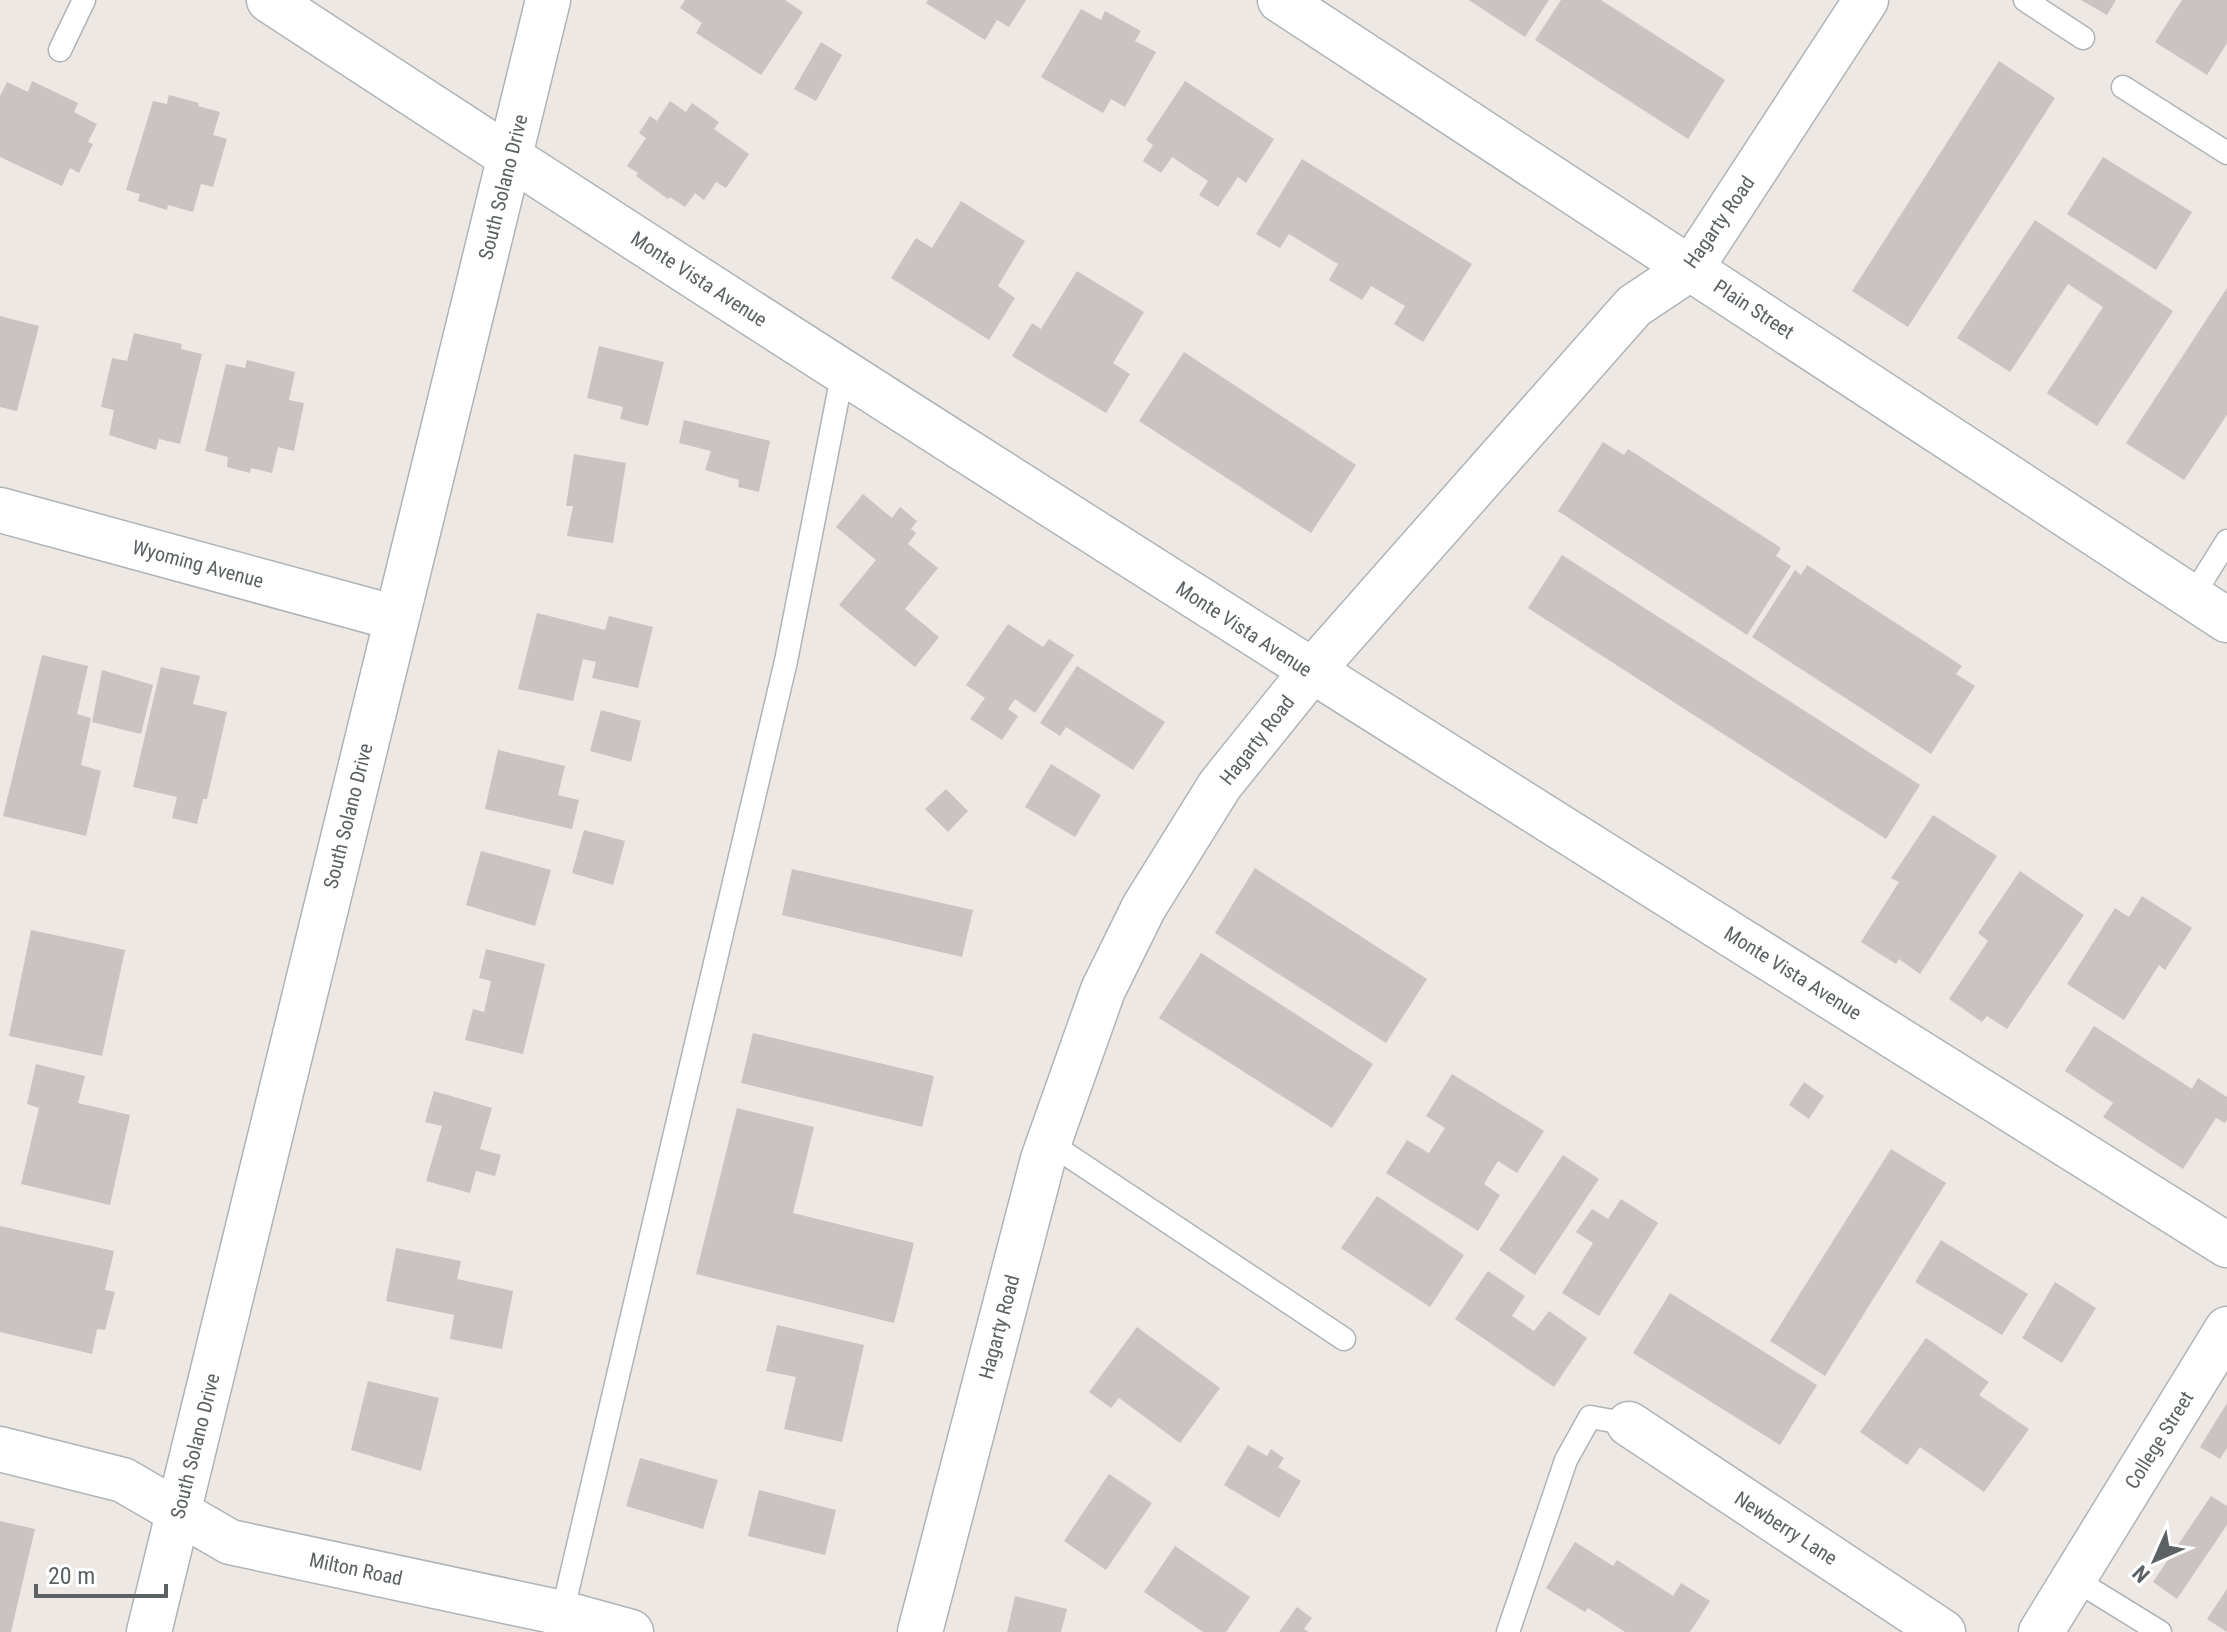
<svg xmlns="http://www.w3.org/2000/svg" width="2227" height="1632" font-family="'Roboto Condensed',sans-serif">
<rect width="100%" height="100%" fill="#eee8e4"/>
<g fill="#cac3c1">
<path d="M685 0H785L803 12 761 75 696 33 702 23 680 8Z"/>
<path d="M928 0H1026L1009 27 997 20 985 40 926 3Z"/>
<path d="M1469 0H1549L1525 37Z"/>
<path d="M1561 0H1601L1725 80 1688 139 1535 40Z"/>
<path d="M2081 0H2116L2107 15Z"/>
<path d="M2182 0H2227V43L2207 75 2155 42Z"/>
<path d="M1081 9 1101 20 1105 11 1141 31 1135 41 1156 52 1125 107 1111 99 1103 113 1041 77Z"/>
<path d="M821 42 842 55 816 101 794 89Z"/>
<path d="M1999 61 2055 98 1908 327 1852 291Z"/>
<path d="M32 81 78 103 74 112 97 124 88 142 93 144 79 173 70 168 62 186 0 157V96L7 82 28 92Z"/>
<path d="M1185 81 1274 139 1246 183 1238 177 1218 207 1199 195 1208 181 1172 157 1161 173 1143 161 1153 145 1146 140Z"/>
<path d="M169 95 199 103 198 106 220 112 213 135 227 139 213 187 201 184 193 212 168 205 167 210 138 201 140 194 126 190 153 101 167 104Z"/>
<path d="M670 101 686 112 692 103 719 122 714 129 749 154 726 188 716 182 704 200 695 193 685 207 670 197 668 199 636 176 638 173 627 166 646 138 639 133 650 116 657 121Z"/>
<path d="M2103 157 2192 212 2156 270 2067 214Z"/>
<path d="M1302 159 1472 264 1423 342 1394 324 1405 306 1371 286 1362 300 1329 280 1338 264 1289 234 1280 248 1256 234Z"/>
<path d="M961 201 1025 241 998 286 1015 298 989 340 891 278 916 238 932 248Z"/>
<path d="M2035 220 2173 311 2097 426 2047 393 2103 307 2068 284 2010 372 1957 338Z"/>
<path d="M1077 271 1144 312 1113 363 1130 374 1106 413 1012 356 1032 323 1041 329Z"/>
<path d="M2227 288V415L2184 480 2126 443Z"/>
<path d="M0 316 39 326 17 411 0 407Z"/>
<path d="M134 333 182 344 181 349 202 354 180 444 159 439 156 450 109 435 114 410 101 407 112 358 127 361Z"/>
<path d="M599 346 664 362 648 426 620 419 623 407 587 398Z"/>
<path d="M1184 352 1356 465 1311 533 1139 421Z"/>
<path d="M247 360 295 372 289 400 304 403 294 451 278 447 272 473 251 468 250 473 227 467 228 457 205 451 226 364 245 368Z"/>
<path d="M684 420 770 441 759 492 738 487 739 480 705 470 711 451 679 443Z"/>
<path d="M1603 442 1624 455 1628 449 1781 548 1776 556 1791 566 1747 635 1558 511Z"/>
<path d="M574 454 626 463 613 543 567 536 573 506H566Z"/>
<path d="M863 494 892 518 900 507 917 521 911 529 916 533 908 544 938 568 905 609 939 637 915 667 839 605 876 560 836 527Z"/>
<path d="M1562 555 1920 785 1886 839 1528 608Z"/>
<path d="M1807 565 1962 666 1956 674 1975 686 1931 754 1752 637 1795 570 1801 575Z"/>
<path d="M537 613 605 630 609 616 653 627 638 688 592 678 596 662 583 659 573 701 518 689Z"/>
<path d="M1008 624 1043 647 1049 639 1074 655 1035 713 1015 699 1008 709 1018 716 1002 740 970 719 985 698 966 685Z"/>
<path d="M42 655 88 666 77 714 91 718 81 765 101 771 86 836 3 816Z"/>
<path d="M1077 666 1165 722 1133 770 1066 727 1060 736 1040 723Z"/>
<path d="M161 667 200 676 193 704 227 712 207 799H203L197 824 172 818 177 797 133 787Z"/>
<path d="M102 670 153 685 141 734 92 722Z"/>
<path d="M601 710 641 721 631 762 590 751Z"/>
<path d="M498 750 565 766 558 795 579 800 572 829 485 809Z"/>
<path d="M1051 764 1101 795 1075 837 1025 807Z"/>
<path d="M946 789 968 811 948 832 925 809Z"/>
<path d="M1933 815 1997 856 1920 974 1899 959 1896 964 1861 942 1899 882 1891 878Z"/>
<path d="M584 830 625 841 613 885 572 873Z"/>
<path d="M481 851 551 870 535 926 466 905Z"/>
<path d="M1255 868 1427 979 1386 1043 1215 933Z"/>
<path d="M792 869 973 910 962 957 782 915Z"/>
<path d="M2020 871 2084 915 2007 1029 1987 1016 1982 1022 1949 999 1988 941 1978 933Z"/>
<path d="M2142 896 2192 928 2165 970 2159 965 2124 1020 2067 984 2115 908 2129 917Z"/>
<path d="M31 930 125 950 102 1056 9 1036Z"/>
<path d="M486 949 545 964 523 1054 465 1040 473 1009 484 1012 491 981 479 978Z"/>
<path d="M1201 953 1373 1064 1332 1128 1159 1018Z"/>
<path d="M2094 1026 2192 1089 2198 1078 2227 1097V1120L2225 1123 2216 1118 2183 1169 2103 1117 2113 1103 2065 1071Z"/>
<path d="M753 1033 934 1076 922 1127 741 1083Z"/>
<path d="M36 1064 85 1076 78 1103 130 1115 110 1205 21 1184 39 1108 27 1104Z"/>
<path d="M1452 1074 1544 1131 1517 1173 1498 1161 1484 1184 1500 1195 1478 1231 1386 1173 1407 1140 1429 1153 1445 1128 1426 1116Z"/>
<path d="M1804 1082 1824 1096 1809 1119 1789 1105Z"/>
<path d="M434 1091 492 1108 480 1149 501 1155 495 1176 476 1171 470 1193 426 1181 442 1126 425 1122Z"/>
<path d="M737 1108 814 1127 793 1213 914 1243 894 1323 696 1274Z"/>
<path d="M1891 1149 1946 1183 1825 1376 1770 1341Z"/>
<path d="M1563 1155 1599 1179 1535 1275 1499 1250Z"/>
<path d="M1377 1196 1464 1255 1430 1307 1341 1248Z"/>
<path d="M1621 1199 1658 1223 1599 1316 1562 1293 1593 1243 1576 1232 1592 1209 1608 1219Z"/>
<path d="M0 1226 114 1251 105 1290 115 1292 105 1330 97 1329 92 1354 0 1332Z"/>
<path d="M1941 1240 2028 1294 2002 1335 1915 1282Z"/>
<path d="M396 1248 461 1261 457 1279 513 1291 502 1349 450 1339 454 1315 386 1301Z"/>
<path d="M1488 1271 1525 1296 1512 1316 1534 1331 1549 1311 1587 1338 1554 1387 1455 1319Z"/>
<path d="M2055 1282 2096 1308 2062 1363 2022 1338Z"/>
<path d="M1670 1293 1817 1385 1780 1445 1633 1353Z"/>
<path d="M777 1325 864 1345 842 1442 784 1429 796 1377 766 1371Z"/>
<path d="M1137 1327 1220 1388 1180 1443 1119 1398 1111 1408 1089 1392Z"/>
<path d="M1926 1338 1989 1382 1979 1395 2029 1429 1984 1492 1920 1447 1907 1465 1860 1432Z"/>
<path d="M368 1381 439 1398 421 1471 351 1450Z"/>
<path d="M2227 1403V1448L2220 1459 2200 1447Z"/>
<path d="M1248 1445 1267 1456 1271 1449 1284 1458 1278 1467 1301 1481 1279 1518 1224 1485Z"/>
<path d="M640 1458 718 1480 703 1529 626 1506Z"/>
<path d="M1109 1474 1152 1503 1106 1570 1064 1541Z"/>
<path d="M759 1490 836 1510 825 1555 748 1536Z"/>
<path d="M2211 1496 2227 1506V1525L2177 1599 2153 1582Z"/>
<path d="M0 1521 35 1529 11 1632H0Z"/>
<path d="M1575 1542 1613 1566 1617 1560 1673 1596 1681 1583 1710 1601 1690 1632H1625L1588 1608 1585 1612 1546 1588Z"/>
<path d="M1175 1546 1250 1597 1226 1632H1203L1144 1592Z"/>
<path d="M2227 1589V1632L2207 1619Z"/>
<path d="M1015 1596 1067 1609 1061 1632H1007Z"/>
<path d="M1297 1607 1312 1618 1304 1629 1309 1632H1279Z"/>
</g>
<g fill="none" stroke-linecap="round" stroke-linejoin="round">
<g stroke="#afb4b6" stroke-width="25">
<g id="lane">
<path d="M2025 0 2083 38"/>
<path d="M60 50 84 0"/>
<path d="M2123 87 2227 153"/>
<path d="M2192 597 2227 541"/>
<path d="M1048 1142 1344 1339"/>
<path d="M2074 1579 2160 1632"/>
<path d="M561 1618 786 661 843 371"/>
<path d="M1508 1632 1566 1460 1590 1417 1629 1424"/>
</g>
</g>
<g stroke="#afb4b6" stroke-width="47">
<g id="street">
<path d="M269 0C916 424 1571 835 2227 1245"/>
<path d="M1280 0 2227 620"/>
<path d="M0 510 396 618"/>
<path d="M1629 1424 1943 1632"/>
<path d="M0 1449 123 1480 230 1542 562 1613 631 1632"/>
<path d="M920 1632 1043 1159 1103 990 1144 907 1220 785 1311 672 1634 306 1691 268 1866 0"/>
<path d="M2041 1632 2227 1329"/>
</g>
</g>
<g stroke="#aeb4b6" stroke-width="47">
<path id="secondary" d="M149 1632 548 0"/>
</g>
<use href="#lane" stroke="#fff" stroke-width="22"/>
<use href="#street" stroke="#fff" stroke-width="44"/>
<use href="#secondary" stroke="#fff" stroke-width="44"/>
</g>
<g text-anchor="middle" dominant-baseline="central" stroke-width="8" stroke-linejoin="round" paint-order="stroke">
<g font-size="20" fill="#5c6264" stroke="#fff">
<text transform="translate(503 187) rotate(-76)">South Solano Drive</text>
<text transform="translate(1719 222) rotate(-55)">Hagarty Road</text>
<text transform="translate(699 279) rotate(33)">Monte Vista Avenue</text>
<text transform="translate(1754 309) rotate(33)">Plain Street</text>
<text transform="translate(198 564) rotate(15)">Wyoming Avenue</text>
<text transform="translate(1244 629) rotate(33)">Monte Vista Avenue</text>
<text transform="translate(1257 740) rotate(-52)">Hagarty Road</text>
<text transform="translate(348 816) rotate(-76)">South Solano Drive</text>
<text transform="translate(1793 973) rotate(32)">Monte Vista Avenue</text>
<text transform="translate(999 1327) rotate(-75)">Hagarty Road</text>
<text transform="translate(2159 1440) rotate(-58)">College Street</text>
<text transform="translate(195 1446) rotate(-76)">South Solano Drive</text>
<text transform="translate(1786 1528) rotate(33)">Newberry Lane</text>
<text transform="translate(356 1569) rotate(12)">Milton Road</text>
</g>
</g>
<g transform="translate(2155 1560) rotate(225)" stroke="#ffffff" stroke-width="6" paint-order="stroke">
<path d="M0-6L14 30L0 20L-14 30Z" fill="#5c6264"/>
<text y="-12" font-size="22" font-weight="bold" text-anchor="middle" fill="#5c6264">N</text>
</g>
<path d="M36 1584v12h130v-12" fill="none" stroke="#5c6264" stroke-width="4"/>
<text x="48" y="1584" font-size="24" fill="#5c6264" stroke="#ffffff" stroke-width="6" paint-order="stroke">20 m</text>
</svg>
